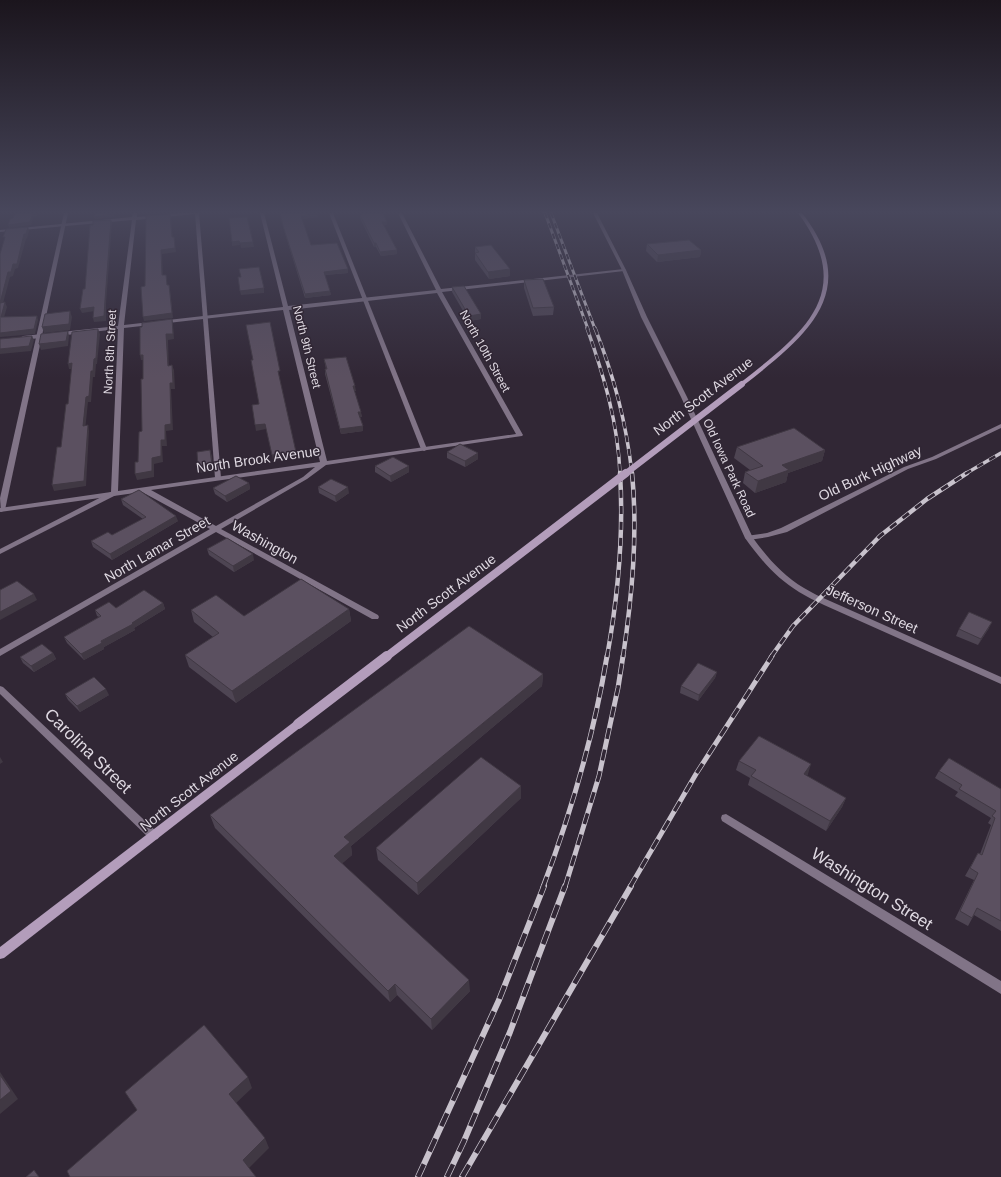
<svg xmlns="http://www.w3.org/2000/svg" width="1001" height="1177" font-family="Helvetica,sans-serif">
<rect width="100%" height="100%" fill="#312735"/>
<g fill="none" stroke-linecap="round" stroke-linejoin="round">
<g fill="#817487" fill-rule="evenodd">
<path d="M64 213H68L5 510 1 512 0 498Z"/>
<path d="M195 213H199L221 478 218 480 215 478Z"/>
<path d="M329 213H333L427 449 426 450 424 451 421 449Z"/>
<path d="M111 492H114L118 494 0 554V549Z"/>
</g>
<g fill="#817487" fill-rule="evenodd">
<path d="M133 213H137V217L180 213H196L194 214 136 220 124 325 283 307 260 213H264L288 306 436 290 398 213H402L441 289 624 269 626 270 624 271 442 292 523 435 522 436 326 465 307 479 221 529 378 615 379 617 378 619H372L216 532 0 656V649L210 529 142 492 0 512V508L111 492 118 329 23 340 20 338 23 336 118 326 132 220 0 232V230L132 217ZM437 293 516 434 327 461 289 310ZM283 310 320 462 118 491 124 328ZM315 467 303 477 216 526 151 490Z"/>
<path d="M1001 424V428L936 459 908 469 787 532 768 537 749 540 745 538 746 536 767 533 781 528 904 467 932 457Z"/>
<path d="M0 686 3 687 158 833 159 836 158 839 154 840 150 839 0 694Z"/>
<path d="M726 814 1001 981V994L722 821 721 818 722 815Z"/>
</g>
<path fill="#817487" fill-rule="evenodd" d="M593 213H597L626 270 647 317 687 397 753 538C767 557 783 576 804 588 812 593 821 597 830 601L1001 677V684L824 605C816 601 807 597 799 592 777 579 760 559 745 538L681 397 641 317 622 270Z"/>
<g fill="#b39dbb" fill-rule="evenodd">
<path d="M798 213H802C864 292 805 337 744 385H740V383C802 334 858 294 798 213Z"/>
<path d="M298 720 301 721 303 724 301 727 4 958 0 959V947L295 721Z"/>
</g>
<g stroke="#c8c2cc" stroke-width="3">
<g id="rail-far4">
<path d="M545 213 588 329"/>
<path d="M551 213 595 329"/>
</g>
</g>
<g stroke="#c8c2cc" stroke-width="3.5">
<g id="rail-far3">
<path d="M587 328C604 376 618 423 620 474"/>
<path d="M595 328C614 377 626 421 632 474"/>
<path d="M965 474 1001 453"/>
</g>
</g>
<g stroke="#c8c2cc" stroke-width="4.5">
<g id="rail-far2">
<path d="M607 657C618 596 624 535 620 473"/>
<path d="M623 657C632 596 638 534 632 473"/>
<path d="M771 657 793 626 880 536 927 499 967 473"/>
</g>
</g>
<g stroke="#c8c2cc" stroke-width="5">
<g id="rail-far1">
<path d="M543 887C571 813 594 734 607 656"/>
<path d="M565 887 599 776 618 688 623 656"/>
<path d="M630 887 696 774 772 656"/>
</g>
</g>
<g stroke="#c8c2cc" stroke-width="6">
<g id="rail">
<path d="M418 1177 499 1000 544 886"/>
<path d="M447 1177 464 1141 510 1032 565 886"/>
<path d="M462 1177 631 886"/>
</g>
</g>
<use href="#rail-far4" stroke="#312735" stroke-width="2" stroke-dasharray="5.5" stroke-linecap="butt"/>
<use href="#rail-far3" stroke="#312735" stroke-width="2.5" stroke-dasharray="7" stroke-linecap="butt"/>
<use href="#rail-far2" stroke="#312735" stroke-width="3" stroke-dasharray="8" stroke-linecap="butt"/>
<use href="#rail-far1" stroke="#312735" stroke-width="3.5" stroke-dasharray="11" stroke-linecap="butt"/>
<use href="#rail" stroke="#312735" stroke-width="4.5" stroke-dasharray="14" stroke-linecap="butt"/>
<path stroke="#b39dbb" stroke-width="6" d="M625 474 742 384"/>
<path stroke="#b39dbb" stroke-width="8" d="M386 657 626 473"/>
<path stroke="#b39dbb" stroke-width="10" d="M298 724 387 656"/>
</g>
<g fill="#4e4553">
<path d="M280 213 318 217 302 219 311 245 348 269V273L325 275 331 295 305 298 284 230Z"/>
<path d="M360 213H383L387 225H384L397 250V254L381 256 376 247H374L360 218V215H361Z"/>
<path d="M647 244 701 250 700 257 657 262 646 251Z"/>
<path d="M475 247 510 269V276L489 279 475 260Z"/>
<path d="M524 280 554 307 553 315 533 316 524 288Z"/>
<path d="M452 287 481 319 469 321 452 292Z"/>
<path d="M324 359 356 391H354L362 417H360L363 426V431L341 434 325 374V369H326Z"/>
<path d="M737 447 825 450 822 461 788 473 786 482 755 493 743 483 745 472 750 470 734 458Z"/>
<path d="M447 452 478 453V459L465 467 447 458Z"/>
<path d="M375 466 409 472 391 482 375 472Z"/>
<path d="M249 483 250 489 227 502 215 494 213 488Z"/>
<path d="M318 487 349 493 336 502 319 493Z"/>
<path d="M121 499 178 521 112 560 93 547 91 541 112 535 143 519 123 505Z"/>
<path d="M207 549 254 560 234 572 209 555Z"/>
<path d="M163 603 165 609 134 628 135 630 104 647V649L84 660 67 643 64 637 99 617 97 616 95 610Z"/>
<path d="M349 609 351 621 236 703 189 667 185 655 213 637 194 622 191 610 244 616Z"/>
<path d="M989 628 978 645 956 636 959 629Z"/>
<path d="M53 653 56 659 34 672 23 663 20 657Z"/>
<path d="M717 672 715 678 698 701 680 693 681 686Z"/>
<path d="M543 674 542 686 351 846 352 855 342 863 470 991 432 1030 397 995 390 1002 215 828 210 815Z"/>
<path d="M65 694 109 695 80 712 68 700Z"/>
<path d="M739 761 808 774 806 776 846 798 842 807 826 831 748 785 750 778 736 770Z"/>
<path d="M939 771 1001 789V931L974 915 968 926 955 919 974 880 965 876 978 853 980 854 991 825 988 823 991 818 955 796 958 792 935 778Z"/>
<path d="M521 786V798L418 895 378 860 376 848Z"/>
</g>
<g fill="#403843">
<path d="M33 213H37V216H34L31 225 9 228 8 225Z"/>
<path d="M114 213V217L95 219 94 217Z"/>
<path d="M146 213H163L147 215Z"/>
<path d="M317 213 318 217 301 219V216Z"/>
<path d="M170 214 171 218 173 241 172 237Z"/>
<path d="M111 220 112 223 106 304V321L94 322 93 318 105 300Z"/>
<rect x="382" y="222" width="5" height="3"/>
<path d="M28 227 29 231 27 238 26 239 18 268 15 269 13 276 10 277 2 307 0 303 8 272 13 264 24 234Z"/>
<path d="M174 237 176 252 162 254 163 280 162 275 161 250Z"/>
<path d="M239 241 240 245 232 246V242Z"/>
<path d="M253 242 254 247 241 248 240 243Z"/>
<rect x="374" y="243" width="2" height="4"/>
<path d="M397 250V254L381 256 380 252Z"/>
<path d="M701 250 700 257 657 262 658 255Z"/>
<path d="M348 269V273L324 275V272Z"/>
<path d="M510 269V276L489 279 488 272Z"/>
<path d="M169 285 170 290 173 318 144 321 143 317Z"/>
<path d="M264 288V293L241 295 240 291Z"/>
<path d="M330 291 331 295 305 298V294Z"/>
<path d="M5 302 7 307 3 321 1 317Z"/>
<path d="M94 307 95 311 82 313 80 309Z"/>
<path d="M70 311 72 317 70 330 44 333 42 327Z"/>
<path d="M481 314V319L469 321V316Z"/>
<path d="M37 316 38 320 35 334 0 337V333Z"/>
<path d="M172 319 173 325 174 339 168 340 169 371 168 366 166 334Z"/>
<path d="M98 329 100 334 97 364H96L95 377H93L91 402H88L85 431 83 426 86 397 94 359Z"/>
<path d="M68 331 69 336 68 346 41 350 39 344Z"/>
<path d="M32 336 34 340 31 351 0 354V349Z"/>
<path d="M140 355H143L145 360H141Z"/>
<path d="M72 363 74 369H69L68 364Z"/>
<path d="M172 365 174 370 175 389H171L173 430 166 431 167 446H162L163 462 154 464V477L137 480 135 474 152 458 161 440 165 425Z"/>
<path d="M353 386H355L356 391H353Z"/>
<path d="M358 412H361L362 417H359Z"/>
<path d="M265 424 266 429 256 431 255 425Z"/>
<path d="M88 425 89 431 86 486 54 491 52 485Z"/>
<path d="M363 426V431L341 434 340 429Z"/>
<path d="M210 450 212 456 213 471 199 473 198 467Z"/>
<path d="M825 450 822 461 788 473 786 482 755 493 758 481 782 465Z"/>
<path d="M296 452 297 457 273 461 272 455Z"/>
<path d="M478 453V459L465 467V461Z"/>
<path d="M409 466V472L391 482 390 476Z"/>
<path d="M249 483 250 489 227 502 225 496Z"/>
<path d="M348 487 349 493 336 502 335 496Z"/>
<path d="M176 516 178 521 112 560 110 554Z"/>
<path d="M253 554 254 560 234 572 233 566Z"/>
<path d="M34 594 37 600 0 620V612Z"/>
<path d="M163 603 165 609 134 628 135 630 104 647V649L84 660 81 654Z"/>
<path d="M349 609 351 621 236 703 232 691Z"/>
<path d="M992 622 989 628 978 645 981 639Z"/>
<path d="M53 653 56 659 34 672 31 666Z"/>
<path d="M717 672 715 678 698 701 699 695Z"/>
<path d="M543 674 542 686 351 846 352 855 337 868 334 856 344 837Z"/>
<path d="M106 689 109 695 80 712 77 706Z"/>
<path d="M0 757 3 762 0 764Z"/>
<path d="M811 764 808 774 801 784 804 774Z"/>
<path d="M521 786V798L418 895 417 883Z"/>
<path d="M846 798 842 807 826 831 830 821Z"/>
<path d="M469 980 470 991 432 1030 431 1019Z"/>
<path d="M395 984 397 995 390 1002 388 991Z"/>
<path d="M0 1072 18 1099 0 1114Z"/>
<path d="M248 1077 252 1088 234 1105 229 1094Z"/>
<path d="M265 1138 269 1148 247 1170 243 1160Z"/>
</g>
<g fill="#5b5060" stroke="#403843">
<path d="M15 213H35H33L30 222 8 225 10 219 13 218Z"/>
<path d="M95 213H114L113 214 94 217Z"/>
<path d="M280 213H317L301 216 311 245 337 243 348 269 324 272 330 291 305 294 283 226Z"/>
<path d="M362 213H383L387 222H382L397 250 380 252 376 243H374L360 215H362Z"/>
<path d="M170 214 172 237H174L175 248 161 250 162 275H166L167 285H169L172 313 143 317 141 287 145 286 146 216Z"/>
<path d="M247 217 253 242 240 243 239 241 232 242 229 218Z"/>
<path d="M111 220 105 300 104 316 93 318 94 307 80 309 83 289H85L90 225H93V221Z"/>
<path d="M28 227 26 234H24L17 264H13L11 272H8L0 303 5 302 1 317 37 316 34 329 0 333V254L5 237H3L6 229Z"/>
<path d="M689 240 701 250 658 255 647 244Z"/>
<path d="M491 245 510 269 488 272 475 253 479 252 475 247Z"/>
<path d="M259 267 264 288 240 291 238 277H241L239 269Z"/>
<path d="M543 279 554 307 533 308 524 280Z"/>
<path d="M464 286 481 314 469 316 452 287Z"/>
<path d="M70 311 69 324 42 327 45 314Z"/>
<path d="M172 319 173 334H166L168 366 172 365 173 383H170L171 424 165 425V440H161V456L152 458V471L135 474V462H138L139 432 142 431 141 379H143V355H140V327H142V323Z"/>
<path d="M270 322 280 371H278L296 452 272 455 265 424 255 425 252 405 259 404 251 360H253L246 325Z"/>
<path d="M98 329 96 358 94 359 93 371H91L89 396 86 397 83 426 88 425 84 481 52 485 57 447H61L66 404H68L72 363 68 364 72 332Z"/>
<path d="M68 331 66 341 39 344 41 334Z"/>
<path d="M32 336 29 346 0 349V339Z"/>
<path d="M346 357 355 386H353L361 412H358L363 426 340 429 325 369H327L324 359Z"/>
<path d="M794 428 825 450 782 465 789 470 758 481 745 472 763 466 737 447Z"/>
<path d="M460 444 478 453 465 461 447 452Z"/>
<path d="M210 450 212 465 198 467 197 452Z"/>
<path d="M393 457 409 466 390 476 375 466Z"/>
<path d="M236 476 249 483 225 496 213 488Z"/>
<path d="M331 479 348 487 335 496 318 487Z"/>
<path d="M139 490 176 516 110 554 91 541 108 532 112 535 146 517 121 499Z"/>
<path d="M227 538 253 554 233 566 207 549Z"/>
<path d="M301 579 349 609 232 691 185 655 219 633 191 610 216 595 244 616Z"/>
<path d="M17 581 34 594 0 612V590Z"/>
<path d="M144 590 163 603 132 623 133 624 101 641 102 643 81 654 64 637 101 616 95 610 109 602 116 608Z"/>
<path d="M969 612 992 622 981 639 959 629Z"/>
<path d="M469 626 543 674 344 837 350 842 334 856 469 980 431 1019 395 984 388 991 210 815Z"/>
<path d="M42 644 53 653 31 666 20 657Z"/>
<path d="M698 663 717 672 699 695 681 686Z"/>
<path d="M94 677 106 689 77 706 65 694Z"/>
<path d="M759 736 811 764 804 774 846 798 830 821 751 776 756 770 739 761Z"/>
<path d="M481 757 521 786 417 883 376 848Z"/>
<path d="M949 758 1001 789V921L977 908 972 918 960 911 978 873 970 868 978 853 982 855 995 818 992 816 996 811 959 789 962 785 939 771Z"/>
<path d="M204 1025 248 1077 229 1094 265 1138 243 1160 256 1177H70L67 1171 137 1110 125 1092Z"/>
<path d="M0 1075 11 1091 0 1100Z"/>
<path d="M34 1170 39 1177H26Z"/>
</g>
<linearGradient id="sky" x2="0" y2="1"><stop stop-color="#1b151d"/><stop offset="0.56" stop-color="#48475c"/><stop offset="1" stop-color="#48475c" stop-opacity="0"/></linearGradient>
<rect width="1001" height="378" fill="url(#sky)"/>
<g text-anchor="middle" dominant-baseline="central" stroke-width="3" stroke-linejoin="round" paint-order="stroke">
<g font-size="12" fill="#dfd9e2" stroke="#312735">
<text transform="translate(307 347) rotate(76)">North 9th Street</text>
<text transform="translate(485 351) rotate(61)">North 10th Street</text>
<text transform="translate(110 352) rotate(-87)">North 8th Street</text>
<text transform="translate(729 468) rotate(65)">Old Iowa Park Road</text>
</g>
<g font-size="14" fill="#dfd9e2" stroke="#312735">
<text transform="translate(703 396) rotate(-37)">North Scott Avenue</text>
<text transform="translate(258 459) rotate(-8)">North Brook Avenue</text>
<text transform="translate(870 473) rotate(-25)">Old Burk Highway</text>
<text transform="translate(265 542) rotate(29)">Washington</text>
<text transform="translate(157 549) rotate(-30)">North Lamar Street</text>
<text transform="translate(446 593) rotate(-37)">North Scott Avenue</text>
<text transform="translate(872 609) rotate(24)">Jefferson Street</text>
<text transform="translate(189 791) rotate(-38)">North Scott Avenue</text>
</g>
<g font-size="17" fill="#dfd9e2" stroke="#312735">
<text transform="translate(88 751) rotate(44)">Carolina Street</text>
<text transform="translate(872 889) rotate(32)">Washington Street</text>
</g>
</g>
</svg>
